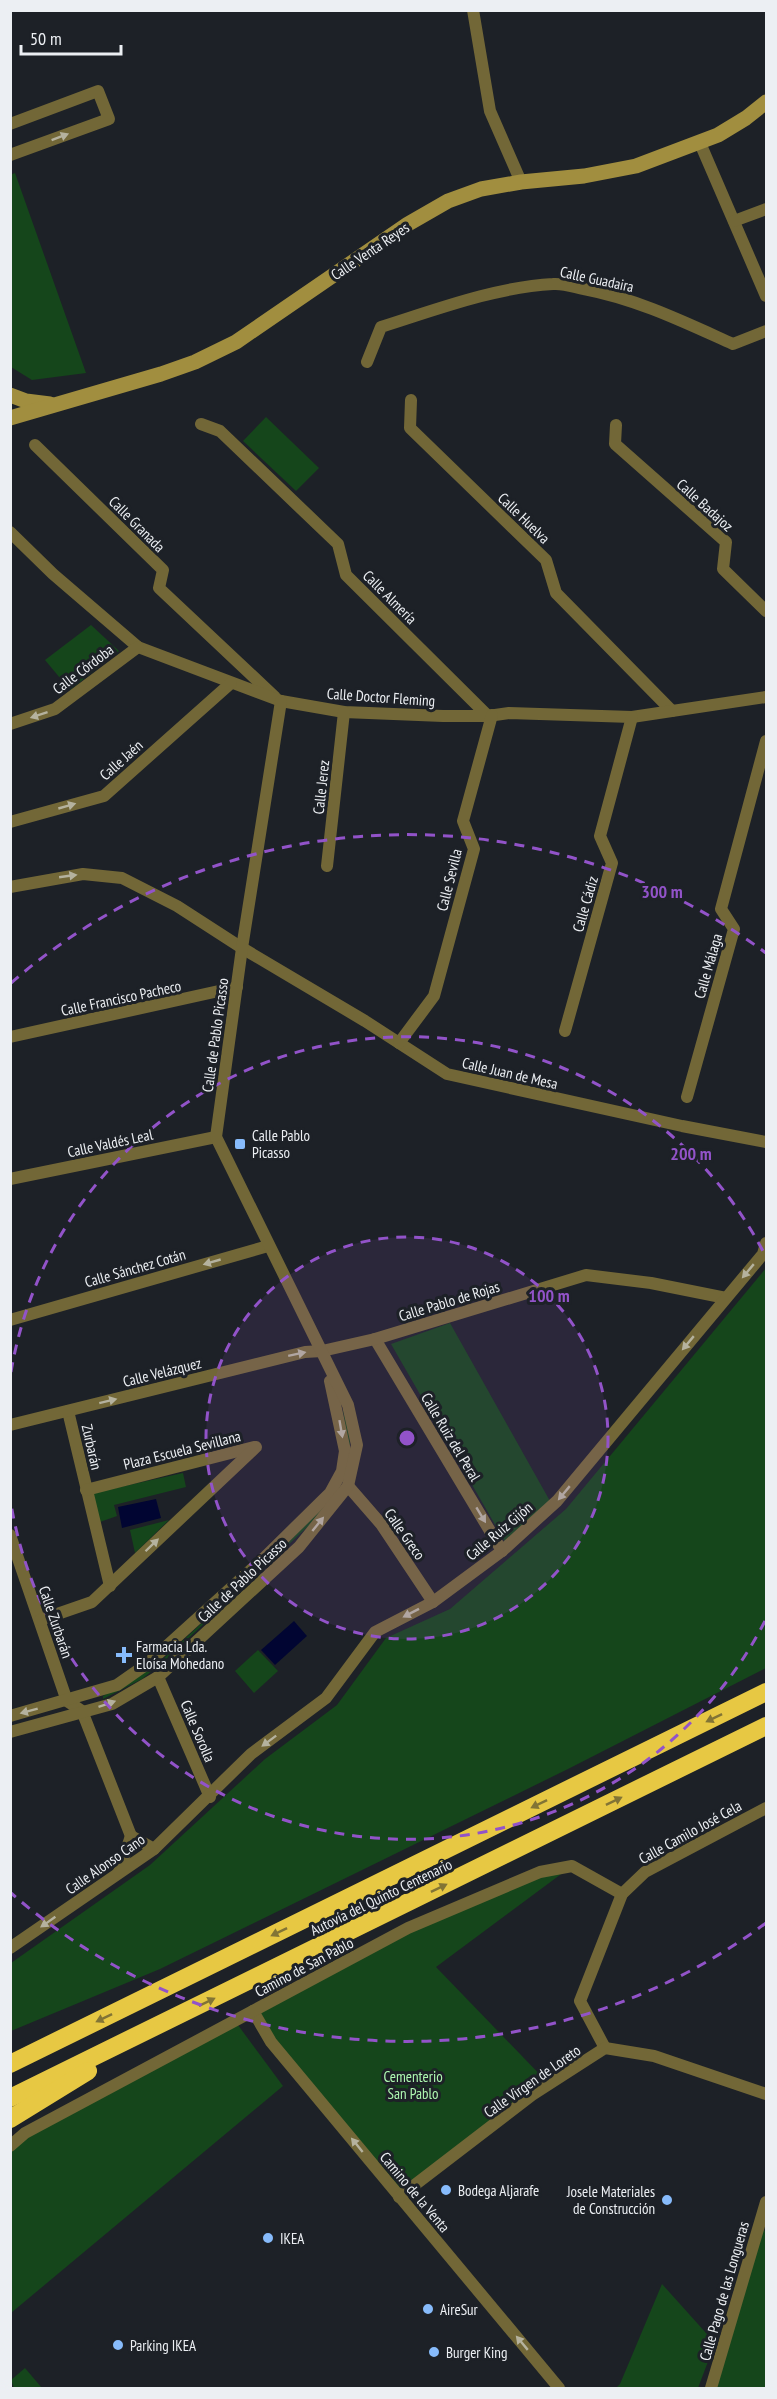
<svg xmlns="http://www.w3.org/2000/svg" width="777" height="2399" font-family="'PT Sans Narrow',sans-serif">
<rect width="100%" height="100%" fill="#1d2127"/>
<g fill="#15461b">
<path d="M15 173 86 373 32 380 11 367 10 175Z"/>
<path d="M266 417 319 468 296 491 243 441Z"/>
<path d="M91 625 119 651 70 690 45 660Z"/>
<path d="M766 1268V1668L568 1769 160 1969 11 2031V1963L150 1865 265 1759 337 1705 386 1638 450 1609 566 1509Z"/>
<path d="M450 1323 550 1501 505 1542 391 1344Z"/>
<path d="M344 1408C348 1414 348 1423 349 1431 354 1469 339 1489 317 1518L164 1661 142 1679 103 1699V1696L140 1676 163 1659 289 1542 335 1491 347 1464V1442L343 1409Z"/>
<path d="M183 1473 186 1487 114 1505 117 1516 100 1522 93 1493Z"/>
<path d="M169 1520 135 1553 130 1530Z"/>
<path d="M258 1650 278 1671 254 1693 235 1671Z"/>
<path d="M572 1866 436 1967 548 2083 399 2197 253 2011 408 1928Z"/>
<path d="M235 2021 283 2086 11 2313V2146Z"/>
<path d="M758 2225 766 2232V2388H711Z"/>
<path d="M662 2284 715 2343 698 2388H616L620 2384Z"/>
<path d="M25 2368 42 2388H14L11 2380Z"/>
</g>
<g fill="#010532">
<path d="M156 1499 161 1518 122 1528 118 1507Z"/>
<path d="M294 1621 307 1636 275 1665 261 1650Z"/>
</g>
<g fill="none" stroke-linecap="round" stroke-linejoin="round">
<g stroke="#726737" stroke-width="12">
<path d="M473 10 490 111 521 182"/>
<path d="M10 124 98 91 109 119 10 155"/>
<path d="M700 143 766 296"/>
<path d="M734 221 766 209"/>
<path d="M367 362 381 327C435 310 496 287 553 284 563 283 574 287 584 289 637 299 684 322 733 344L766 331"/>
<path d="M411 400 410 428 546 560 556 593 672 711"/>
<path d="M201 424 220 431 338 544 346 575 488 716"/>
<path d="M616 425 615 444 726 542 723 569 766 611"/>
<path d="M35 445 163 570 159 588 275 697"/>
<path d="M10 532 53 574 138 647 281 701 344 712 443 716H488L509 713 632 717 766 697"/>
<path d="M10 724 55 709 138 647"/>
<path d="M10 822 104 796 231 683"/>
<path d="M327 866 344 712"/>
<path d="M10 887 83 874 122 878 177 906 242 948 365 1021 447 1074 682 1126 766 1142"/>
<path d="M565 1031 612 863 600 836 632 717"/>
<path d="M10 1037 237 987"/>
<path d="M399 1043 434 996 474 849 463 821 492 715"/>
<path d="M687 1097 734 929 721 909 766 741"/>
<path d="M10 1179 216 1137"/>
<path d="M10 1320 268 1246"/>
<path d="M375 1339 502 1551"/>
<path d="M68 1411 110 1586"/>
<path d="M10 1425 305 1352 322 1351 375 1339 586 1275 651 1283 726 1298"/>
<path d="M348 1486 381 1524 433 1602"/>
<path d="M86 1490 254 1447"/>
<path d="M10 1535 67 1701 82 1711 131 1836"/>
<path d="M40 1620 92 1602 256 1447"/>
<path d="M158 1677 210 1797"/>
<path d="M10 1716 117 1685 147 1664 264 1558 330 1493 342 1471 345 1451 330 1381"/>
<path d="M10 1732 112 1704 158 1677 299 1547 348 1486 357 1445 348 1405 216 1137 242 948 281 701"/>
<path d="M131 1836 154 1849"/>
<path d="M119 1872 131 1836"/>
<path d="M10 1948 154 1849 251 1754 326 1698 375 1632 433 1602 502 1551 557 1501 763 1254 766 1243"/>
<path d="M253 2011 271 2042 559 2388"/>
<path d="M605 2048 580 2001 622 1894 645 1872 766 1808"/>
<path d="M10 2146 25 2133 408 1928 540 1872 572 1866 622 1894"/>
<path d="M399 2197 532 2095 605 2048 654 2056 766 2094"/>
<path d="M711 2388 766 2202"/>
</g>
<g stroke="#a18e3f" stroke-width="15">
<path d="M10 395 26 401 50 404"/>
<path d="M10 418 161 374 195 362 236 342 408 224 448 201 481 189 521 182 584 176 636 166 718 135 746 118 766 102"/>
</g>
<g stroke="#e7c843" stroke-width="18">
<path d="M10 2064 766 1692"/>
<path d="M10 2098 766 1726"/>
<path d="M10 2119 88 2071"/>
</g>
</g>
<defs><path id="oneway-solid" d="M-6-.8H1V-3.2L6.5 0L1 3.2V.8H-6Z" transform="scale(1.5)"/></defs>
<g fill="#b5b29e">
<use href="#oneway-solid" transform="translate(60 137) rotate(-21)"/>
<use href="#oneway-solid" transform="translate(39 715) rotate(162)"/>
<use href="#oneway-solid" transform="translate(67 806) rotate(-16)"/>
<use href="#oneway-solid" transform="translate(68 876) rotate(-8)"/>
<use href="#oneway-solid" transform="translate(212 1262) rotate(164)"/>
<use href="#oneway-solid" transform="translate(748 1271) rotate(130)"/>
<use href="#oneway-solid" transform="translate(688 1343) rotate(130)"/>
<use href="#oneway-solid" transform="translate(297 1354) rotate(-12)"/>
<use href="#oneway-solid" transform="translate(108 1401) rotate(-14)"/>
<use href="#oneway-solid" transform="translate(341 1429) rotate(80)"/>
<use href="#oneway-solid" transform="translate(564 1493) rotate(130)"/>
<use href="#oneway-solid" transform="translate(481 1515) rotate(59)"/>
<use href="#oneway-solid" transform="translate(318 1524) rotate(-51)"/>
<use href="#oneway-solid" transform="translate(152 1545) rotate(-44)"/>
<use href="#oneway-solid" transform="translate(411 1613) rotate(153)"/>
<use href="#oneway-solid" transform="translate(107 1704) rotate(-19)"/>
<use href="#oneway-solid" transform="translate(29 1711) rotate(165)"/>
<use href="#oneway-solid" transform="translate(269 1741) rotate(143)"/>
<use href="#oneway-solid" transform="translate(48 1922) rotate(145)"/>
<use href="#oneway-solid" transform="translate(357 2145) rotate(-129)"/>
<use href="#oneway-solid" transform="translate(522 2343) rotate(-130)"/>
</g>
<g fill="#827435">
<use href="#oneway-solid" transform="translate(714 1718) rotate(154)"/>
<use href="#oneway-solid" transform="translate(614 1801) rotate(-26)"/>
<use href="#oneway-solid" transform="translate(539 1804) rotate(154)"/>
<use href="#oneway-solid" transform="translate(439 1888) rotate(-26)"/>
<use href="#oneway-solid" transform="translate(279 1932) rotate(154)"/>
<use href="#oneway-solid" transform="translate(207 2002) rotate(-26)"/>
<use href="#oneway-solid" transform="translate(104 2018) rotate(154)"/>
</g>
<circle cx="407" cy="1438" r="201" fill="#9253c9" fill-opacity=".12"/>
<g fill="none" stroke="#9253c9" stroke-width="3" stroke-dasharray="10 8">
<circle cx="407" cy="1438" r="201"/>
<path d="M765 1621A402 402 0 0 1 11 1504M11 1372A402 402 0 0 1 765 1255"/>
<path d="M766 1923A603 603 0 0 1 11 1893M11 983A603 603 0 0 1 766 953"/>
</g>
<g fill="#87bbfb" stroke="#1d2127" stroke-width="2">
<rect x="234" y="1138" width="12" height="12" rx="3"/>
<path d="M121 1646h6v6h6v6h-6v6h-6v-6h-6v-6h6z"/>
<circle cx="446" cy="2190" r="6"/>
<circle cx="667" cy="2200" r="6"/>
<circle cx="268" cy="2238" r="6"/>
<circle cx="428" cy="2309" r="6"/>
<circle cx="118" cy="2345" r="6"/>
<circle cx="434" cy="2352" r="6"/>
</g>
<g text-anchor="middle" dominant-baseline="central" stroke-width="6" stroke-linejoin="round" paint-order="stroke">
<g font-size="15" fill="#eceff3" stroke="#1d2127">
<text transform="translate(370 251) rotate(-34)">Calle Venta Reyes</text>
<text transform="translate(597 279) rotate(12)">Calle Guadaira</text>
<text transform="translate(705 505) rotate(42)">Calle Badajoz</text>
<text transform="translate(524 518) rotate(44)">Calle Huelva</text>
<text transform="translate(137 524) rotate(45)">Calle Granada</text>
<text transform="translate(390 597) rotate(45)">Calle Almería</text>
<text transform="translate(83 669) rotate(-37)">Calle Córdoba</text>
<text transform="translate(381 697) rotate(4)">Calle Doctor Fleming</text>
<text transform="translate(121 760) rotate(-42)">Calle Jaén</text>
<text transform="translate(321 787) rotate(-84)">Calle Jerez</text>
<text transform="translate(449 880) rotate(-76)">Calle Sevilla</text>
<text transform="translate(585 904) rotate(-74)">Calle Cádiz</text>
<text transform="translate(708 966) rotate(-74)">Calle Málaga</text>
<text transform="translate(121 998) rotate(-12)">Calle Francisco Pacheco</text>
<text transform="translate(215 1035) rotate(-82)">Calle de Pablo Picasso</text>
<text transform="translate(510 1073) rotate(13)">Calle Juan de Mesa</text>
<text transform="translate(110 1143) rotate(-12)">Calle Valdés Leal</text>
<text transform="translate(135 1268) rotate(-16)">Calle Sánchez Cotán</text>
<text transform="translate(449 1301) rotate(-17)">Calle Pablo de Rojas</text>
<text transform="translate(162 1372) rotate(-14)">Calle Velázquez</text>
<text transform="translate(451 1437) rotate(59)">Calle Ruiz del Peral</text>
<text transform="translate(92 1447) rotate(77)">Zurbarán</text>
<text transform="translate(182 1450) rotate(-14)">Plaza Escuela Sevillana</text>
<text transform="translate(499 1531) rotate(-40)">Calle Ruiz Gijón</text>
<text transform="translate(405 1534) rotate(55)">Calle Greco</text>
<text transform="translate(242 1580) rotate(-43)">Calle de Pablo Picasso</text>
<text transform="translate(56 1622) rotate(71)">Calle Zurbarán</text>
<text transform="translate(198 1731) rotate(67)">Calle Sorolla</text>
<text transform="translate(690 1832) rotate(-29)">Calle Camilo José Cela</text>
<text transform="translate(105 1864) rotate(-35)">Calle Alonso Cano</text>
<text transform="translate(381 1897) rotate(-26)">Autovía del Quinto Centenario</text>
<text transform="translate(304 1967) rotate(-28)">Camino de San Pablo</text>
<text transform="translate(532 2081) rotate(-35)">Calle Virgen de Loreto</text>
<text transform="translate(415 2192) rotate(50)">Camino de la Venta</text>
<text transform="translate(724 2291) rotate(-74)">Calle Pago de las Longueras</text>
</g>
<g font-size="15" fill="#eceff3" stroke="#1d2127" text-anchor="start">
<text x="252" y="1135">Calle Pablo<tspan x="252" dy="17">Picasso</tspan></text>
<text x="136" y="1646">Farmacia Lda.<tspan x="136" dy="17">Eloísa Mohedano</tspan></text>
<text x="458" y="2190">Bodega Aljarafe</text>
<text x="655" y="2191" text-anchor="end">Josele Materiales<tspan x="655" dy="17">de Construcción</tspan></text>
<text x="280" y="2238">IKEA</text>
<text x="440" y="2309">AireSur</text>
<text x="130" y="2345">Parking IKEA</text>
<text x="446" y="2352">Burger King</text>
</g>
<g font-size="15" fill="#aef8b1" stroke="#1d2127">
<text x="413" y="2076">Cementerio<tspan x="413" dy="17">San Pablo</tspan></text>
</g>
</g>
<circle cx="407" cy="1438" r="9" fill="#9253c9" stroke="#1d2127" stroke-width="3"/>
<g font-size="18" text-anchor="middle" font-weight="bold" fill="#9253c9" stroke="#1d2127" stroke-width="6" stroke-linejoin="round" paint-order="stroke">
<text x="662" y="898">300 m</text>
<text x="691" y="1160">200 m</text>
<text x="549" y="1302">100 m</text>
</g>
<rect width="777" height="2399" fill="none" stroke="#eceff3" stroke-width="24"/>
<path d="M21 45v9h100v-9" fill="none" stroke="#eceff3" stroke-width="3"/>
<text x="30" y="45" font-size="18" fill="#eceff3" stroke="#1d2127" stroke-width="4.5" paint-order="stroke">50 m</text>
</svg>
